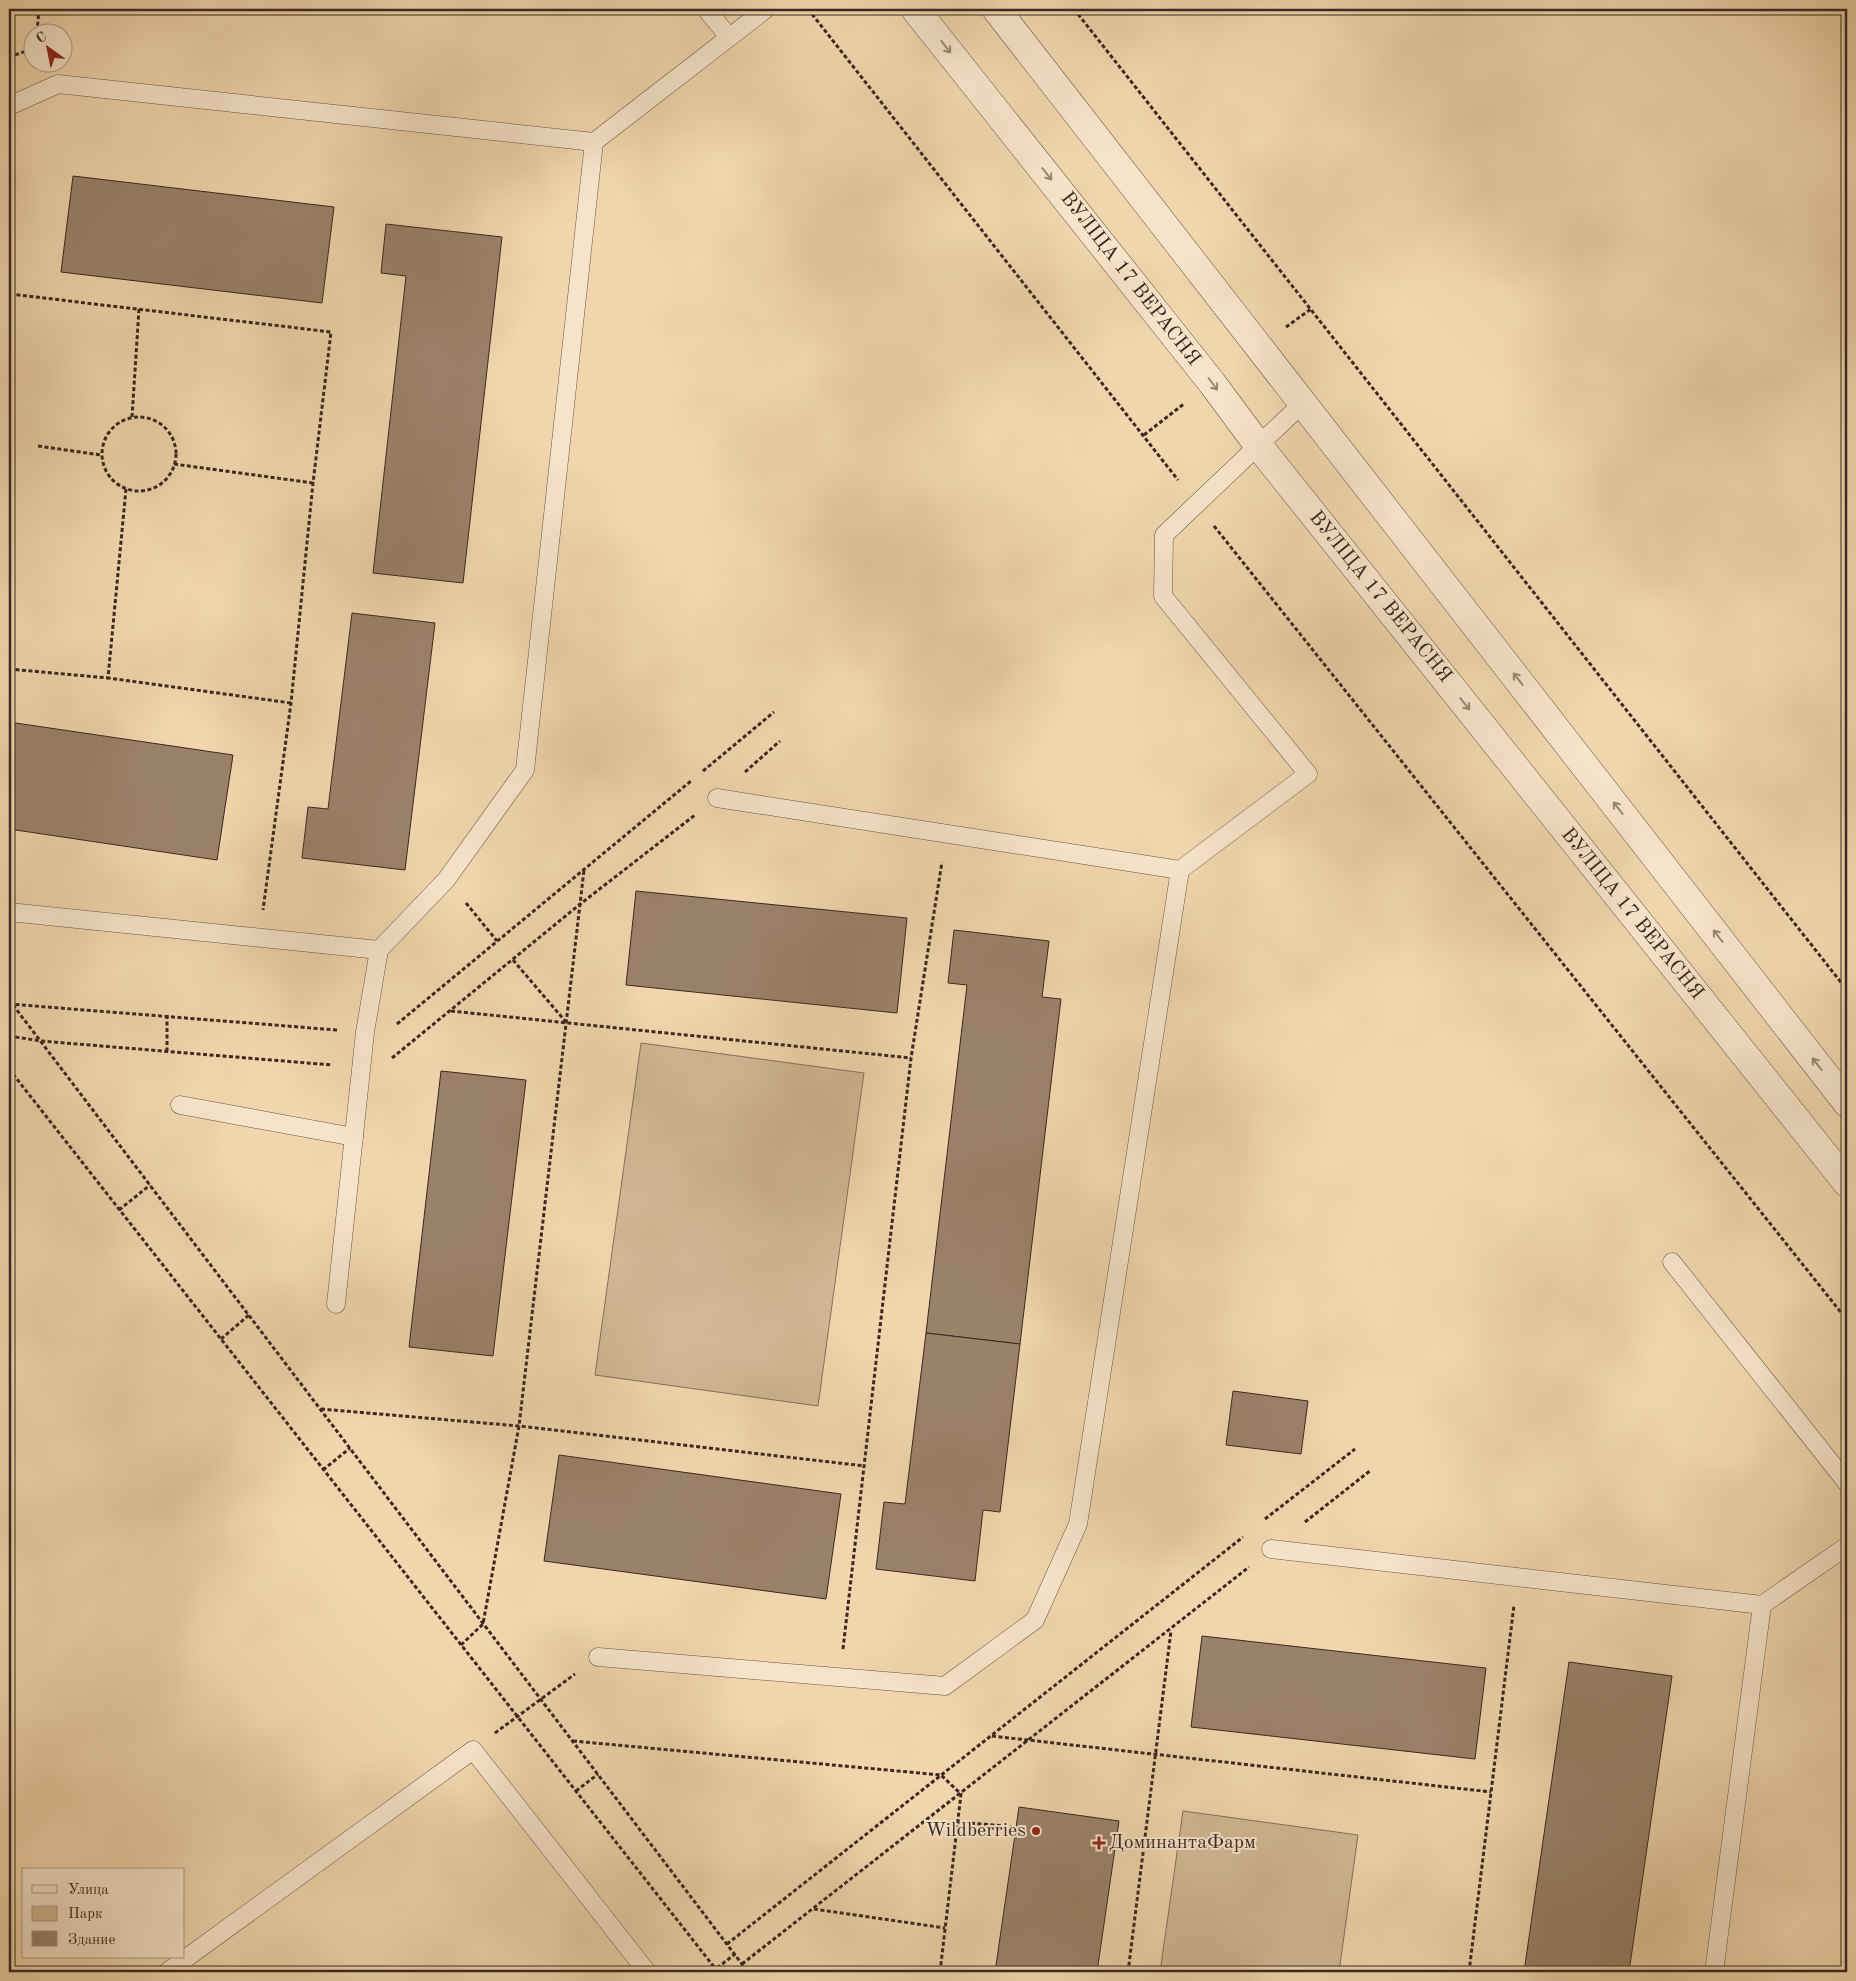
<svg xmlns="http://www.w3.org/2000/svg" width="1856" height="1981" font-family="'Old Standard TT',serif">
<rect width="100%" height="100%" fill="#f1d6ad"/>
<filter id="stains"><feTurbulence type="fractalNoise" baseFrequency=".004" numOctaves="4"/><feColorMatrix values="0 0 0 0 .2 0 0 0 0 .09 0 0 0 0 .02 0 0 0 .5 -.17"/></filter>
<radialGradient id="worn" r=".72"><stop offset=".6" stop-color="#630" stop-opacity="0"/><stop offset="1" stop-color="#630" stop-opacity=".3"/></radialGradient>
<g fill="#d2b895" stroke="#86705c">
<path d="M641 1043 864 1073 818 1406 595 1375Z"/>
<path d="M1183 1811 1358 1835 1339 1972H1160Z"/>
</g>
<g fill="#9a826a" stroke="#3b2822">
<path d="M73 176 334 207 322 303 61 272Z"/>
<path d="M386 224 502 237 463 583 373 573 406 276 381 273Z"/>
<path d="M352 613 435 623 405 870 302 858 308 807 328 809Z"/>
<path d="M9 722 233 755 217 860 9 829Z"/>
<path d="M636 891 907 918 897 1013 626 985Z"/>
<path d="M954 930 1049 941 1042 997 1061 999 1020 1344 926 1333 967 985 948 983Z"/>
<path d="M441 1071 526 1080 493 1356 409 1347Z"/>
<path d="M926 1333 1020 1344 1000 1512 983 1510 975 1581 876 1569 884 1502 905 1504Z"/>
<path d="M1233 1391 1308 1401 1301 1454 1226 1445Z"/>
<path d="M559 1455 841 1494 826 1599 544 1561Z"/>
<path d="M1202 1636 1486 1668 1475 1759 1191 1727Z"/>
<path d="M1569 1662 1672 1676 1629 1972H1524Z"/>
<path d="M1019 1807 1119 1821 1097 1972H995Z"/>
<path d="M1847 1936V1972H1843Z"/>
</g>
<g fill="none" stroke-linecap="round" stroke-linejoin="round">
<g stroke="#685445" stroke-width="19">
<g id="service">
<path d="M706 9 729 37"/>
<path d="M9 106 58 84 594 142 766 9"/>
<path d="M717 798 1180 870"/>
<path d="M9 912 379 950"/>
<path d="M180 1105 354 1137"/>
<path d="M1672 1262 1847 1483"/>
<path d="M336 1304 365 1032 379 950 446 880 525 770 594 142"/>
<path d="M1271 1549 1762 1605 1847 1546"/>
<path d="M598 1657 945 1686 1035 1620 1078 1524 1180 870 1308 774 1163 596 1164 535 1303 403"/>
<path d="M167 1972 473 1750 647 1972"/>
<path d="M1714 1972 1762 1605"/>
</g>
</g>
<g stroke="#685445" stroke-width="29">
<g id="minor">
<path d="M915 9 1212 383 1258 445 1847 1183"/>
<path d="M996 9 1847 1103"/>
</g>
</g>
<g stroke="#3b2822" stroke-width="3" stroke-dasharray="4 2.5" stroke-linecap="butt">
<path d="M808 9 1178 480"/>
<path d="M1074 9 1847 990"/>
<path d="M37 32 39 9"/>
<path d="M9 57 32 49"/>
<path d="M10 294 331 332 313 483 291 703 263 910"/>
<path d="M1286 327 1311 309"/>
<path d="M132 417 139 309"/>
<circle cx="139" cy="454" r="37"/>
<path d="M1144 435 1185 403"/>
<path d="M38 446 101 455"/>
<path d="M174 464 313 483"/>
<path d="M126 489 108 678 291 703"/>
<path d="M1214 526 1847 1320"/>
<path d="M9 669 108 678"/>
<path d="M703 771 774 712"/>
<path d="M745 772 780 741"/>
<path d="M466 903 497 941"/>
<path d="M513 960 566 1022"/>
<path d="M9 1004 337 1030"/>
<path d="M13 1005 748 1972"/>
<path d="M451 1011 911 1058"/>
<path d="M167 1015V1051"/>
<path d="M397 1024 691 781"/>
<path d="M9 1036 41 1041 332 1065"/>
<path d="M392 1058 579 905 695 815"/>
<path d="M9 1069 718 1972"/>
<path d="M119 1210 150 1185"/>
<path d="M221 1339 249 1315"/>
<path d="M321 1409 519 1426 865 1466"/>
<path d="M323 1470 350 1448"/>
<path d="M1265 1519 1355 1449"/>
<path d="M1305 1522 1371 1470"/>
<path d="M461 1645 483 1624 519 1426 584 870"/>
<path d="M843 1649 911 1058 942 862"/>
<path d="M495 1733 575 1674"/>
<path d="M992 1736 1491 1792"/>
<path d="M573 1741 941 1775 961 1794 940 1972"/>
<path d="M576 1791 598 1774"/>
<path d="M958 1822 1016 1827"/>
<path d="M814 1909 945 1928"/>
<path d="M727 1944 1243 1537"/>
<path d="M742 1964 1249 1567"/>
<path d="M712 1972 735 1954"/>
<path d="M1128 1972 1171 1631"/>
<path d="M1469 1972 1514 1605"/>
</g>
<use href="#service" stroke="#f6e4ca" stroke-width="18"/>
<use href="#minor" stroke="#f6e4ca" stroke-width="28"/>
</g>
<defs><path id="oneway-shaft" d="M-6 0H5M1.5-3L5.5 0L1.5 3" fill="none" stroke-width="1.6" stroke-linecap="round" stroke-linejoin="round" transform="scale(1.25)"/></defs>
<g stroke="#988676">
<use href="#oneway-shaft" transform="translate(946 47) rotate(52)"/>
<use href="#oneway-shaft" transform="translate(1047 174) rotate(52)"/>
<use href="#oneway-shaft" transform="translate(1213 384) rotate(53)"/>
<use href="#oneway-shaft" transform="translate(1518 679) rotate(-128)"/>
<use href="#oneway-shaft" transform="translate(1465 704) rotate(51)"/>
<use href="#oneway-shaft" transform="translate(1618 808) rotate(-128)"/>
<use href="#oneway-shaft" transform="translate(1718 936) rotate(-128)"/>
<use href="#oneway-shaft" transform="translate(1817 1064) rotate(-128)"/>
</g>
<g fill="#8f2418" stroke="#f6e4ca" stroke-width="2">
<circle cx="1036" cy="1831" r="5"/>
<path d="M1096.5 1835.5h5v5h5v5h-5v5h-5v-5h-5v-5h5z"/>
</g>
<g text-anchor="middle" dominant-baseline="central" stroke-width="4" stroke-linejoin="round" paint-order="stroke">
<g font-size="20" fill="#3b2822" stroke="#f6e4ca">
<text transform="translate(1130 279) rotate(52)">ВУЛІЦА 17 ВЕРАСНЯ</text>
<text transform="translate(1380 597) rotate(51)">ВУЛІЦА 17 ВЕРАСНЯ</text>
<text transform="translate(1632 914) rotate(51)">ВУЛІЦА 17 ВЕРАСНЯ</text>
</g>
<g font-size="20" fill="#3b2822" stroke="#f6e4ca" text-anchor="end">
<text x="1026" y="1831">Wildberries</text>
<text x="1109" y="1843" text-anchor="start">ДоминантаФарм</text>
</g>
</g>
<rect width="1856" height="1981" fill="none" stroke="#f1d6ad" stroke-width="30"/>
<rect x="10" y="10" width="1836" height="1961" fill="none" stroke="#3b2822" stroke-width="2.5"/>
<rect x="15" y="15" width="1826" height="1951" fill="none" stroke="#3b2822"/>
<rect x="22" y="1868" width="162" height="90" fill="#f6e4ca" stroke="#ab9987"/>
<rect x="32" y="1885" width="25" height="8" fill="#f6e4ca" stroke="#ab9987"/>
<text x="68" y="1894" font-size="15" fill="#3b2822">Улица</text>
<rect x="32" y="1906" width="25" height="15" fill="#d2b895" stroke="#ab9987"/>
<text x="68" y="1918" font-size="15" fill="#3b2822">Парк</text>
<rect x="32" y="1931" width="25" height="15" fill="#9a826a" stroke="#ab9987"/>
<text x="68" y="1944" font-size="15" fill="#3b2822">Здание</text>
<g transform="translate(48 48) rotate(327)"><circle r="24" fill="#f6e4ca" stroke="#ab9987"/>
<path d="M0-4L9 19L0 12L-9 19Z" fill="#8f2418"/>
<text y="-8" font-size="14" font-weight="bold" text-anchor="middle" fill="#3b2822">С</text>
</g>
<rect width="100%" height="100%" filter="url(#stains)"/>
<rect width="100%" height="100%" fill="url(#worn)"/>
</svg>
